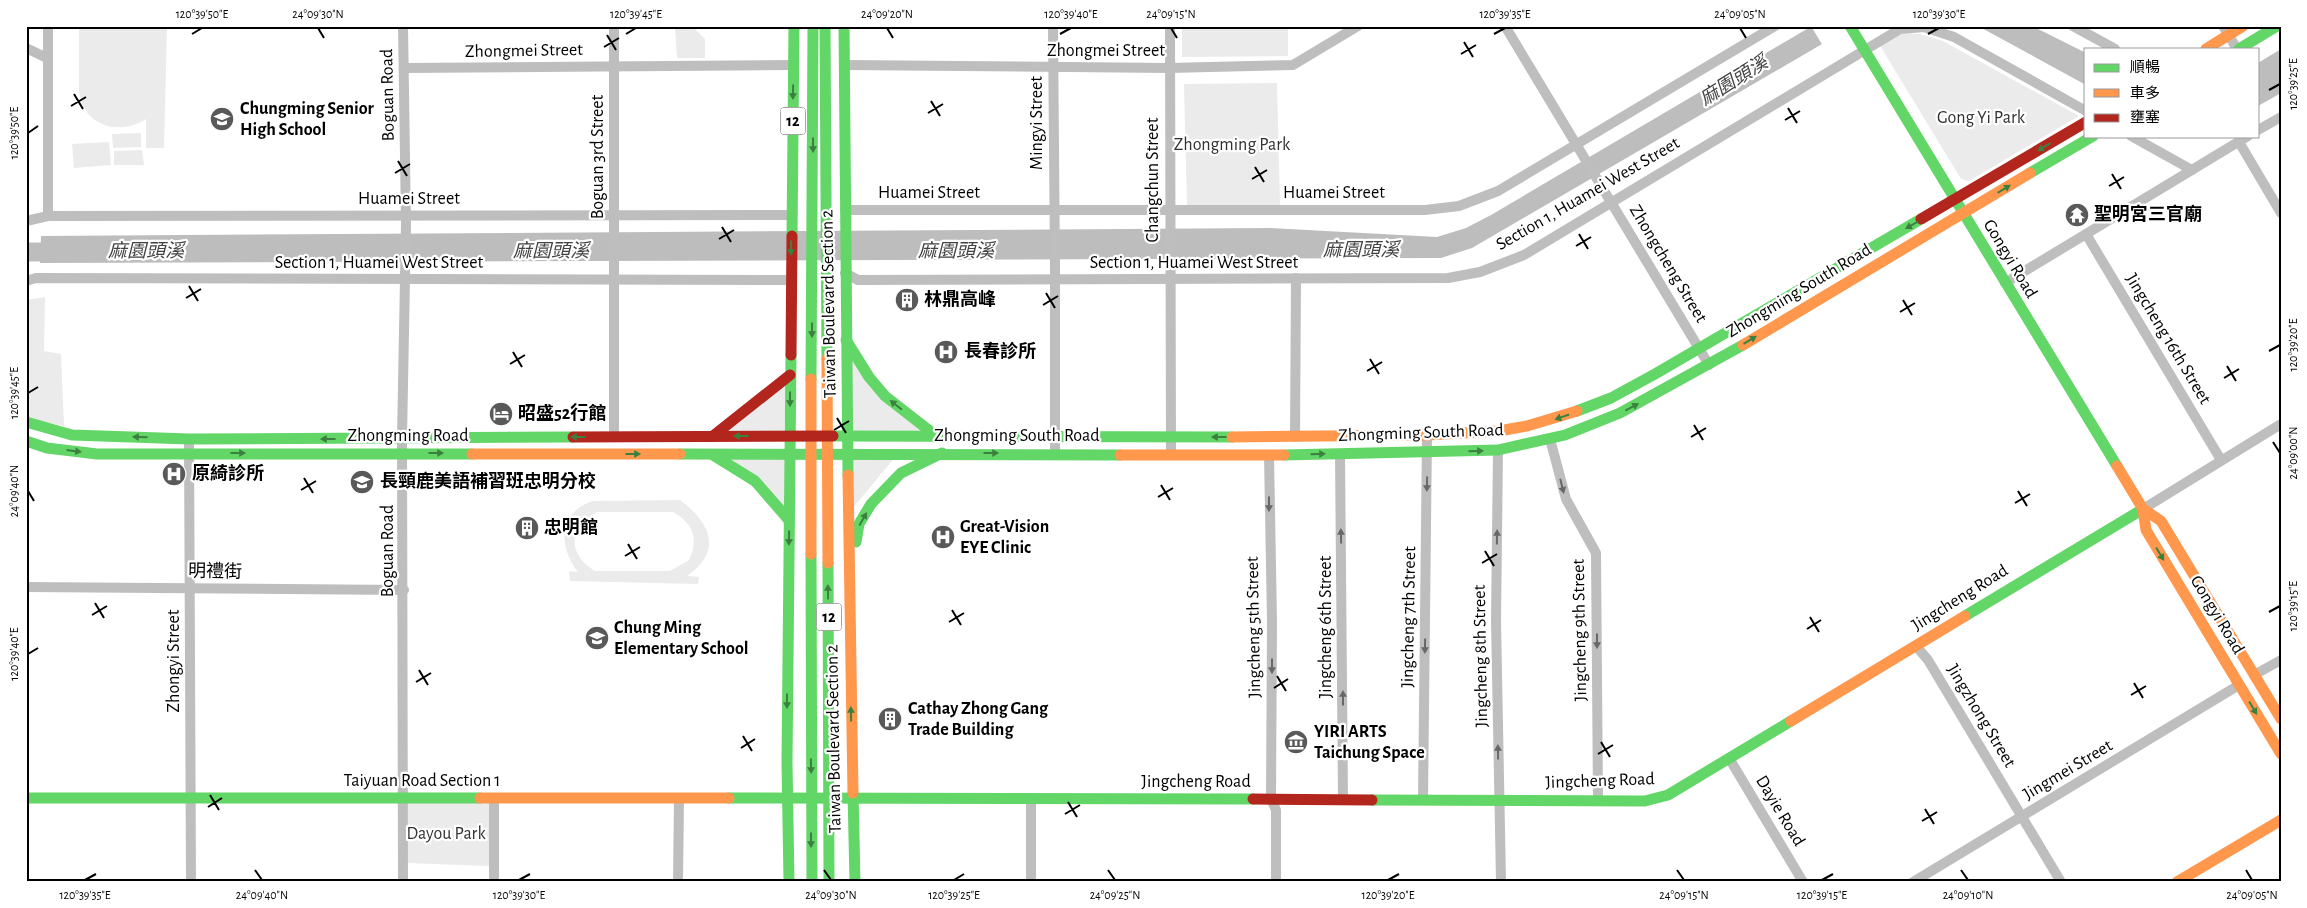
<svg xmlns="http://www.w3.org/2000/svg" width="2307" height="908" font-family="'Alegreya Sans','Noto Sans TC',sans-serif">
<rect width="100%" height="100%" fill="#fff"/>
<g fill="#ebebeb" fill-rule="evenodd">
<path d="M79 26H167L164 148H146V119C118 137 82 125 79 90Z"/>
<path d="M1182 26H1288V56L1182 57Z"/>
<path d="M675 28H694L705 39V58H677Z"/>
<path d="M1901 33 1920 34 1943 41 2079 116 1969 181 1961 179 1879 44Z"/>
<path d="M1277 83 1280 205 1187 206 1184 84Z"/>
<path d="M141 133V147L113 148 112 134Z"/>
<path d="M109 142 111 165 74 168 72 144Z"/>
<path d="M142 150 144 165H114V151Z"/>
<path d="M45 297 44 351 61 354 64 426 26 418V300Z"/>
<path d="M849 351 925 431H852Z"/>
<path d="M787 381 784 431 723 433Z"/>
<path d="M896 456 852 509V458Z"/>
<path d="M721 459H787L785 526 759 493Z"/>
<path d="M680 500C711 523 723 551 687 576L699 577 698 584 570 581 569 571 578 572C558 546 558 512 593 501ZM597 512H673C693 523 699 539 689 560L670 571H595C567 554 568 528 597 512Z"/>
<path d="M406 802 490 803 489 866 407 863Z"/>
</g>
<g fill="#bdbdbd">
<path d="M1812 26H1853L1472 248 1441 258 40 263 41 236 1270 228 1437 237 1466 228 1491 215Z"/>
<path d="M1978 26H2032L2086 53V85Z"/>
<path d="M2281 49V93L2258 106V63Z"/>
</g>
<path fill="#fff" d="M1811 26H1856L1823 46Z"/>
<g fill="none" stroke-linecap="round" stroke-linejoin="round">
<path stroke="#bdbdbd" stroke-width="19" d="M26 252H64"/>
<g stroke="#bebebe" stroke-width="10">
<path d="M614 26V437"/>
<path d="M1053 26 1055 268V454"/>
<path d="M1170 26 1171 454"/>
<path d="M1505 26 1709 365"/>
<path d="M2073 26 2115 49"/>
<path d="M2223 26 2237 49"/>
<path d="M26 48 47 58"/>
<path d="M844 65 1169 68 1293 65 1358 26"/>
<path d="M404 68 794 65"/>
<path d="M2258 130 2281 117"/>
<path d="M2131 136 2192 170"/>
<path d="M2239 142 2281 213"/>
<path d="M845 210H1425L1459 206 1498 191 1775 26"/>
<path d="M48 216V26"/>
<path d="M26 221 48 216 792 215"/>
<path d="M2086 234 2221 460"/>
<path d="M845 273 858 280 1448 278 1480 272 1524 255 1900 29 1924 27 1954 37 2086 111"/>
<path d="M26 281 36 278 791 280"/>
<path d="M2005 283 2248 136"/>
<path d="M1295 437 1296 278"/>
<path d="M189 439 191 882"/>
<path d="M1550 439 1566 499 1596 553 1598 800"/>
<path d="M1498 450 1496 621 1501 882"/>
<path d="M1340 454 1343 800"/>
<path d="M1269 455 1272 621 1271 799 1276 810V882"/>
<path d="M2143 509 2281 424"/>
<path d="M26 587 404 590"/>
<path d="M1916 646 1928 660 2061 882"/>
<path d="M2254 675 2281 660"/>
<path d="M1729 758 1803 882"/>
<path d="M1031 798V882"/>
<path d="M1423 800 1427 435"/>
<path d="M403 882 402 438 406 224 403 26"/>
<path d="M494 882V798"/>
<path d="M678 882 679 798"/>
<path d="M1913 882 2239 685"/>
</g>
<g stroke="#63d668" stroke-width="11">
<path d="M825 26 827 359"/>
<path d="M844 26 848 475"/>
<path d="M1850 26 2117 466"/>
<path d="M2239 49 2277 26"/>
<path d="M2030 173 2093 136"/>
<path d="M792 236 794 26"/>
<path d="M846 340 869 377 885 396 935 435"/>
<path d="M811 379 813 26"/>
<path d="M1577 411 1611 398 1655 374 1921 219"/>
<path d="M26 422 72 435 189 439 573 437"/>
<path d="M833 436 1232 437"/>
<path d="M26 441 47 448 97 454H472"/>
<path d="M680 454 1120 455"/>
<path d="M713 455 755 481 789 520"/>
<path d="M1284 455 1498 450 1565 435 1620 413 1743 345"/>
<path d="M856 542 859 524 871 504 901 473 942 453"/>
<path d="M811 554 812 882"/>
<path d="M828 563 829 882"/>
<path d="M1965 616 2143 509"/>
<path d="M853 793 855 882"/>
<path d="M26 798H480"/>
<path d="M729 798 1253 799"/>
<path d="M1372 800 1645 801 1668 795 1791 721"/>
<path d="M789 882 787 762 791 355"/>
</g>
<g stroke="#ff974d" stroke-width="11">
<path d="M2206 49 2243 26"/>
<path d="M1743 345 2030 173"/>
<path d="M827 359 828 563"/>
<path d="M1232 437 1427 435 1499 431 1527 426 1577 411"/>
<path d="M472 454H680"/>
<path d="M1120 455H1284"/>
<path d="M2117 466 2143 509 2146 530 2281 754"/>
<path d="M848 475 853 793"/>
<path d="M2143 509 2161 521 2281 719"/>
<path d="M811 554V379"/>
<path d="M1791 721 1965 616"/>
<path d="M480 798H729"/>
<path d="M2177 882 2281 820"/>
</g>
<g stroke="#b3261e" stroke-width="11">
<path d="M1921 219 2086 122"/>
<path d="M791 355 792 236"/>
<path d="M713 436 790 375"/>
<path d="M573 437 833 436"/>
<path d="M1253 799 1372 800"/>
</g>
</g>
<defs><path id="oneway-solid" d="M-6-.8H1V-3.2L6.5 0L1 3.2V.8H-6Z" transform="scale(1.25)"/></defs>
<g fill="#3b803e">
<use href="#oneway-solid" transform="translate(793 92) rotate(91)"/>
<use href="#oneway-solid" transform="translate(813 145) rotate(90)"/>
<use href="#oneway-solid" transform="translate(2044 147) rotate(149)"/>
<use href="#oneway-solid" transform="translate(2004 189) rotate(-31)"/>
<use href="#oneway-solid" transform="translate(1912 225) rotate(150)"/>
<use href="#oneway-solid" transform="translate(791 248) rotate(91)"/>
<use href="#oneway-solid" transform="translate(812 330) rotate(90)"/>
<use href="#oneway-solid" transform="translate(1750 340) rotate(-31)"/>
<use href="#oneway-solid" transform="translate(790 399) rotate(90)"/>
<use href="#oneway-solid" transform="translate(896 405) rotate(-142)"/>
<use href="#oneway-solid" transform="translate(1632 407) rotate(-28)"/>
<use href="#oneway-solid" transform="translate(1562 417) rotate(161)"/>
<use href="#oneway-solid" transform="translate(741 436) rotate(-180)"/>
<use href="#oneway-solid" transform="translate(140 437) rotate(-178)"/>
<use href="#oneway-solid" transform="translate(578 437) rotate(180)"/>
<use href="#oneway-solid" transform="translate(1219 437) rotate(-180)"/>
<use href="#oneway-solid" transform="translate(328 439) rotate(180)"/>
<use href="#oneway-solid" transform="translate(74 451) rotate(7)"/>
<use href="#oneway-solid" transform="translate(1476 451) rotate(-2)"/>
<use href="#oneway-solid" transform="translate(238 453)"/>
<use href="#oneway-solid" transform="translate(436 453)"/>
<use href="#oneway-solid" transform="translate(991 453)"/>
<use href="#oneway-solid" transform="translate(633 454)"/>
<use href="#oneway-solid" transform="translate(1318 454) rotate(-1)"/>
<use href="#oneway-solid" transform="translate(863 519) rotate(-61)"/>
<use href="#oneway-solid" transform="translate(789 538) rotate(91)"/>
<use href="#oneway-solid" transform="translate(2160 554) rotate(59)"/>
<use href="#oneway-solid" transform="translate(828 592) rotate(-91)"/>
<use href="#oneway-solid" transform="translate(787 701) rotate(90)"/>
<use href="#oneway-solid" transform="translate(2253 708) rotate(59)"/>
<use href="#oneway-solid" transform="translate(851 714) rotate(-91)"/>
<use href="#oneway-solid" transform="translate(811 766) rotate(89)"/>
<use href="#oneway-solid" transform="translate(811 840) rotate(90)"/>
</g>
<g fill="#686868">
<use href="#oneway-solid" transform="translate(1427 484) rotate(91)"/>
<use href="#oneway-solid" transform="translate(1562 486) rotate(76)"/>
<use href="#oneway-solid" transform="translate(1269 504) rotate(90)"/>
<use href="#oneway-solid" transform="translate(1341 536) rotate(-91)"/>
<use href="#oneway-solid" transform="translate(1497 537) rotate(-89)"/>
<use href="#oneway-solid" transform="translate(1597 641) rotate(90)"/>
<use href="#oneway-solid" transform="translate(1425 646) rotate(91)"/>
<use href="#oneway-solid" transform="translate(1272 666) rotate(90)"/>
<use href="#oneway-solid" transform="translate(1343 698) rotate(-90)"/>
<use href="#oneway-solid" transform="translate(1498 752) rotate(-91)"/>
</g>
<path fill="none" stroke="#000" stroke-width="2" d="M318 28 324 38M887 28 893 38M1171 28 1177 38M1740 28 1746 38M192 34 202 28M626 34 636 28M1060 34 1071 28M1494 34 1505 28M1928 34 1939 28M607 35 616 50M1464 42 1473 57M604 47 619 38M1461 54 1476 45M2269 90 2280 84M74 94 83 109M931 101 940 116M71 106 86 97M1788 108 1797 123M928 113 943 104M1785 120 1800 111M28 133 38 126M398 161 407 176M1255 167 1264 182M395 173 410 164M2112 174 2121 189M1252 179 1267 170M2109 186 2124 177M722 227 731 242M1579 234 1588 249M719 239 734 230M1576 246 1591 237M189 286 198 301M1046 293 1055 308M186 298 201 289M1903 300 1912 315M1043 305 1058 296M1900 312 1915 303M2269 351 2280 345M513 352 522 367M1370 359 1379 374M510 364 525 355M2227 366 2236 381M1367 371 1382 362M2224 378 2239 369M28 393 38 387M837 418 846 433M1694 425 1703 440M834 430 849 421M1691 437 1706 428M2273 442 2280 453M304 478 313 493M1161 485 1170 500M301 490 316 481M28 491 34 501M2018 491 2027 506M1158 497 1173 488M2015 503 2030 494M628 544 637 559M1485 551 1494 566M625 556 640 547M1482 563 1497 554M95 603 104 618M952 610 961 625M2269 612 2280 606M92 615 107 606M1810 617 1819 632M949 622 964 613M1807 629 1821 620M28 654 38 648M419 670 428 685M1277 676 1286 691M416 682 431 673M2134 683 2143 698M1274 688 1288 679M2131 695 2146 686M743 736 752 751M1601 742 1610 757M741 748 755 739M1598 754 1613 745M210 795 219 810M1068 802 1077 817M208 807 222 798M1925 809 1934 824M1065 814 1080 805M1922 821 1937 812M255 870 262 880M824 870 831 880M1108 870 1115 880M1677 870 1684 880M1961 870 1968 880M2246 870 2252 880M85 880 96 874M519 880 530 874M954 880 964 874M1388 880 1399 874M1822 880 1833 874"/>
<defs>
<g id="school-disc" transform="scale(1.25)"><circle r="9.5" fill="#595959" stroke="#fff"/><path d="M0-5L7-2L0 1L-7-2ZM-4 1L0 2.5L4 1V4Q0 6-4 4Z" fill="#fff"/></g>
<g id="temple-disc" transform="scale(1.25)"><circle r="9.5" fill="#595959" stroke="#fff"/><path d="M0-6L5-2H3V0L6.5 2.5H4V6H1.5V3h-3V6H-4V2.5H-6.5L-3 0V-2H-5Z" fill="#fff"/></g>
<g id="building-disc" transform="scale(1.25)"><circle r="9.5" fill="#595959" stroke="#fff"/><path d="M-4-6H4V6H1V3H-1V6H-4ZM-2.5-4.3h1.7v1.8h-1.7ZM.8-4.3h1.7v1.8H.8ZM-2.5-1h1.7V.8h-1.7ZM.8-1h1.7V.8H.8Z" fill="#fff"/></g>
<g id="hospital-disc" transform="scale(1.25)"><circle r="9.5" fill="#595959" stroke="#fff"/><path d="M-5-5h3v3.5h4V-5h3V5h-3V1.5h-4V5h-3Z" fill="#fff"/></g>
<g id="hotel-disc" transform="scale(1.25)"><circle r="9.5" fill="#595959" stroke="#fff"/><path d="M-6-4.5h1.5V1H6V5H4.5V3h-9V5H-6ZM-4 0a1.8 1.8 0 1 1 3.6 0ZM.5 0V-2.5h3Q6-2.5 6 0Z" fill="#fff"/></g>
<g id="university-disc" transform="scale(1.25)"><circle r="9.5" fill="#595959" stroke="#fff"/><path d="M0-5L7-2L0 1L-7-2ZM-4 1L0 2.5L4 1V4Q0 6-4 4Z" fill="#fff"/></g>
<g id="museum-disc" transform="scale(1.25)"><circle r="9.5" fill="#595959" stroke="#fff"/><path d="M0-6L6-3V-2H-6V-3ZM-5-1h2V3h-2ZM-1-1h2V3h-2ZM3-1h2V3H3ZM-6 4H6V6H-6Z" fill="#fff"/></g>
</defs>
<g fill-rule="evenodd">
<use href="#school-disc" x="222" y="119"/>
<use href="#temple-disc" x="2077" y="215"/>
<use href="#building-disc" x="907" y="300"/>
<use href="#hospital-disc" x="946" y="352"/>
<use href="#hotel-disc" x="501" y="414"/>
<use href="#hospital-disc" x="174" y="474"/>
<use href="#university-disc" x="362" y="482"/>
<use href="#building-disc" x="527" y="528"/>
<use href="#hospital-disc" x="943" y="537"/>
<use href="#school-disc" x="597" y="638"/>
<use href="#building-disc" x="890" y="719"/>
<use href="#museum-disc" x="1296" y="742"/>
</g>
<g text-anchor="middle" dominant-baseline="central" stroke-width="4.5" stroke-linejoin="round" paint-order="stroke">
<g fill="#fff" stroke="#4c4c4c" stroke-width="1">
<rect x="780.5" y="107.5" width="25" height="27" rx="4"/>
<rect x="816.5" y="603.5" width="25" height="27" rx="4"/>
</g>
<g font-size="16" font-weight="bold" fill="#000">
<text x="793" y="121">12</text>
<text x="829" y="617">12</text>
</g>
<g font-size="18" fill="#000" stroke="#fff">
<text transform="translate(524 51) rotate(-1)">Zhongmei Street</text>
<text x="1106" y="51">Zhongmei Street</text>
<text transform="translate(388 95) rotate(-91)">Boguan Road</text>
<text transform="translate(1037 123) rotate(-90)">Mingyi Street</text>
<text transform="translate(598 157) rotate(-90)">Boguan 3rd Street</text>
<text transform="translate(1153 180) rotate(-90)">Changchun Street</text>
<text x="929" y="193">Huamei Street</text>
<text x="1334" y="193">Huamei Street</text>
<text transform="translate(1588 194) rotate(-30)">Section 1, Huamei West Street</text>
<text x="409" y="199">Huamei Street</text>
<text transform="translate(2010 259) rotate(59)">Gongyi Road</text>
<text x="379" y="263">Section 1, Huamei West Street</text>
<text x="1194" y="263">Section 1, Huamei West Street</text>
<text transform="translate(1668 264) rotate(59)">Zhongcheng Street</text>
<text transform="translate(1799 291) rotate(-31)">Zhongming South Road</text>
<text transform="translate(829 304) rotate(-91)">Taiwan Boulevard Section 2</text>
<text transform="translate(2168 339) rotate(59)">Jingcheng 16th Street</text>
<text transform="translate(1421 433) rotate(-2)">Zhongming South Road</text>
<text x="408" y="436">Zhongming Road</text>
<text x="1017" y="436">Zhongming South Road</text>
<text transform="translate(388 551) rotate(-90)">Boguan Road</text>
<text transform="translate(215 572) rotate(1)">明禮街</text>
<text transform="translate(1960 598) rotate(-32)">Jingcheng Road</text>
<text transform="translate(2217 615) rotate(59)">Gongyi Road</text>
<text transform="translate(1409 617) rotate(-89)">Jingcheng 7th Street</text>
<text transform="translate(1254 627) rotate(-91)">Jingcheng 5th Street</text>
<text transform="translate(1326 627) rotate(-90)">Jingcheng 6th Street</text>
<text transform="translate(1580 630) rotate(-91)">Jingcheng 9th Street</text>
<text transform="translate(1481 656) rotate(-91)">Jingcheng 8th Street</text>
<text transform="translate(174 661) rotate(-90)">Zhongyi Street</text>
<text transform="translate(1981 716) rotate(59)">Jingzhong Street</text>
<text transform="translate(834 739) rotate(-91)">Taiwan Boulevard Section 2</text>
<text transform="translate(2068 770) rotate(-31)">Jingmei Street</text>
<text x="422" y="781">Taiyuan Road Section 1</text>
<text transform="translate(1600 781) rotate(-2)">Jingcheng Road</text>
<text x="1196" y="782">Jingcheng Road</text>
<text transform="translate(1780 811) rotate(59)">Dayie Road</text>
</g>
<g font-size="18" font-weight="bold" fill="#000" stroke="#fff" text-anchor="start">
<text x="240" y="109">Chungming Senior<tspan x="240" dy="21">High School</tspan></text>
<text x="2094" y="215">聖明宮三官廟</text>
<text x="924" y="300">林鼎高峰</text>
<text x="964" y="352">長春診所</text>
<text x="518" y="414">昭盛52行館</text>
<text x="192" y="474">原綺診所</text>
<text x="380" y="482">長頸鹿美語補習班忠明分校</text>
<text x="960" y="527">Great-Vision<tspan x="960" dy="21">EYE Clinic</tspan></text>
<text x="544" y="528">忠明館</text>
<text x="614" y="628">Chung Ming<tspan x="614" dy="21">Elementary School</tspan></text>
<text x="908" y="709">Cathay Zhong Gang<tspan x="908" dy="21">Trade Building</tspan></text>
<text x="1314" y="732">YIRI ARTS<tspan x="1314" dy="21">Taichung Space</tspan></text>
</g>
<g font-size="18" fill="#313131" stroke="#fff">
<text x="1981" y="118">Gong Yi Park</text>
<text x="1232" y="145">Zhongming Park</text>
<text x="446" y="834">Dayou Park</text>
</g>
<g font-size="19" font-style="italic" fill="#424242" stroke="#fff">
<text transform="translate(1734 81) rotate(-32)">麻園頭溪</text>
<text x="1361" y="250">麻園頭溪</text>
<text x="146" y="251">麻園頭溪</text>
<text x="551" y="251">麻園頭溪</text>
<text x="956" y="251">麻園頭溪</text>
</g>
</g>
<rect width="2307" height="908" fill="none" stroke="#ffffff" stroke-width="55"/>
<rect x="2084" y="48" width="175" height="90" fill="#ffffff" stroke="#999999"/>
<rect x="2094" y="64" width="25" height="8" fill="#63d668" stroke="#999999"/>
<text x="2130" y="72" font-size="15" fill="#000000">順暢</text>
<rect x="2094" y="89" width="25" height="8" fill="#ff974d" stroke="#999999"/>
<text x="2130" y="98" font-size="15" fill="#000000">車多</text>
<rect x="2094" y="114" width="25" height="8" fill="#b3261e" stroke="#999999"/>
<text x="2130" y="122" font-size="15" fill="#000000">壅塞</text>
<rect x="28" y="28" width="2252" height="852" fill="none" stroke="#000" stroke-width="2"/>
<g font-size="12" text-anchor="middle" fill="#000">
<text x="202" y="18">120°39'50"E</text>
<text x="318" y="18">24°09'30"N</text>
<text x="636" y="18">120°39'45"E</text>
<text x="887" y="18">24°09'20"N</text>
<text x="1071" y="18">120°39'40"E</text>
<text x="1171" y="18">24°09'15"N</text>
<text x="1505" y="18">120°39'35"E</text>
<text x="1740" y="18">24°09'05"N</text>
<text x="1939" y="18">120°39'30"E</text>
<text transform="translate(2293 84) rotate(-90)" y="4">120°39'25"E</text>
<text transform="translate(14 133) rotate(-90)" y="4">120°39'50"E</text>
<text transform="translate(2293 345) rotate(-90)" y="4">120°39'20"E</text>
<text transform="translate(14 393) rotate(-90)" y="4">120°39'45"E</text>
<text transform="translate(2293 453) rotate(-90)" y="4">24°09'00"N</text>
<text transform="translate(14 491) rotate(-90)" y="4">24°09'40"N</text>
<text transform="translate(2293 606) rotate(-90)" y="4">120°39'15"E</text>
<text transform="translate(14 654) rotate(-90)" y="4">120°39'40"E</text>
<text x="85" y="899">120°39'35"E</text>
<text x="262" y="899">24°09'40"N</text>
<text x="519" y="899">120°39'30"E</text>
<text x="831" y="899">24°09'30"N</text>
<text x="954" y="899">120°39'25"E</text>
<text x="1115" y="899">24°09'25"N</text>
<text x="1388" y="899">120°39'20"E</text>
<text x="1684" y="899">24°09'15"N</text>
<text x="1822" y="899">120°39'15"E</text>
<text x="1968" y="899">24°09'10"N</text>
<text x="2252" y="899">24°09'05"N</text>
</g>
</svg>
